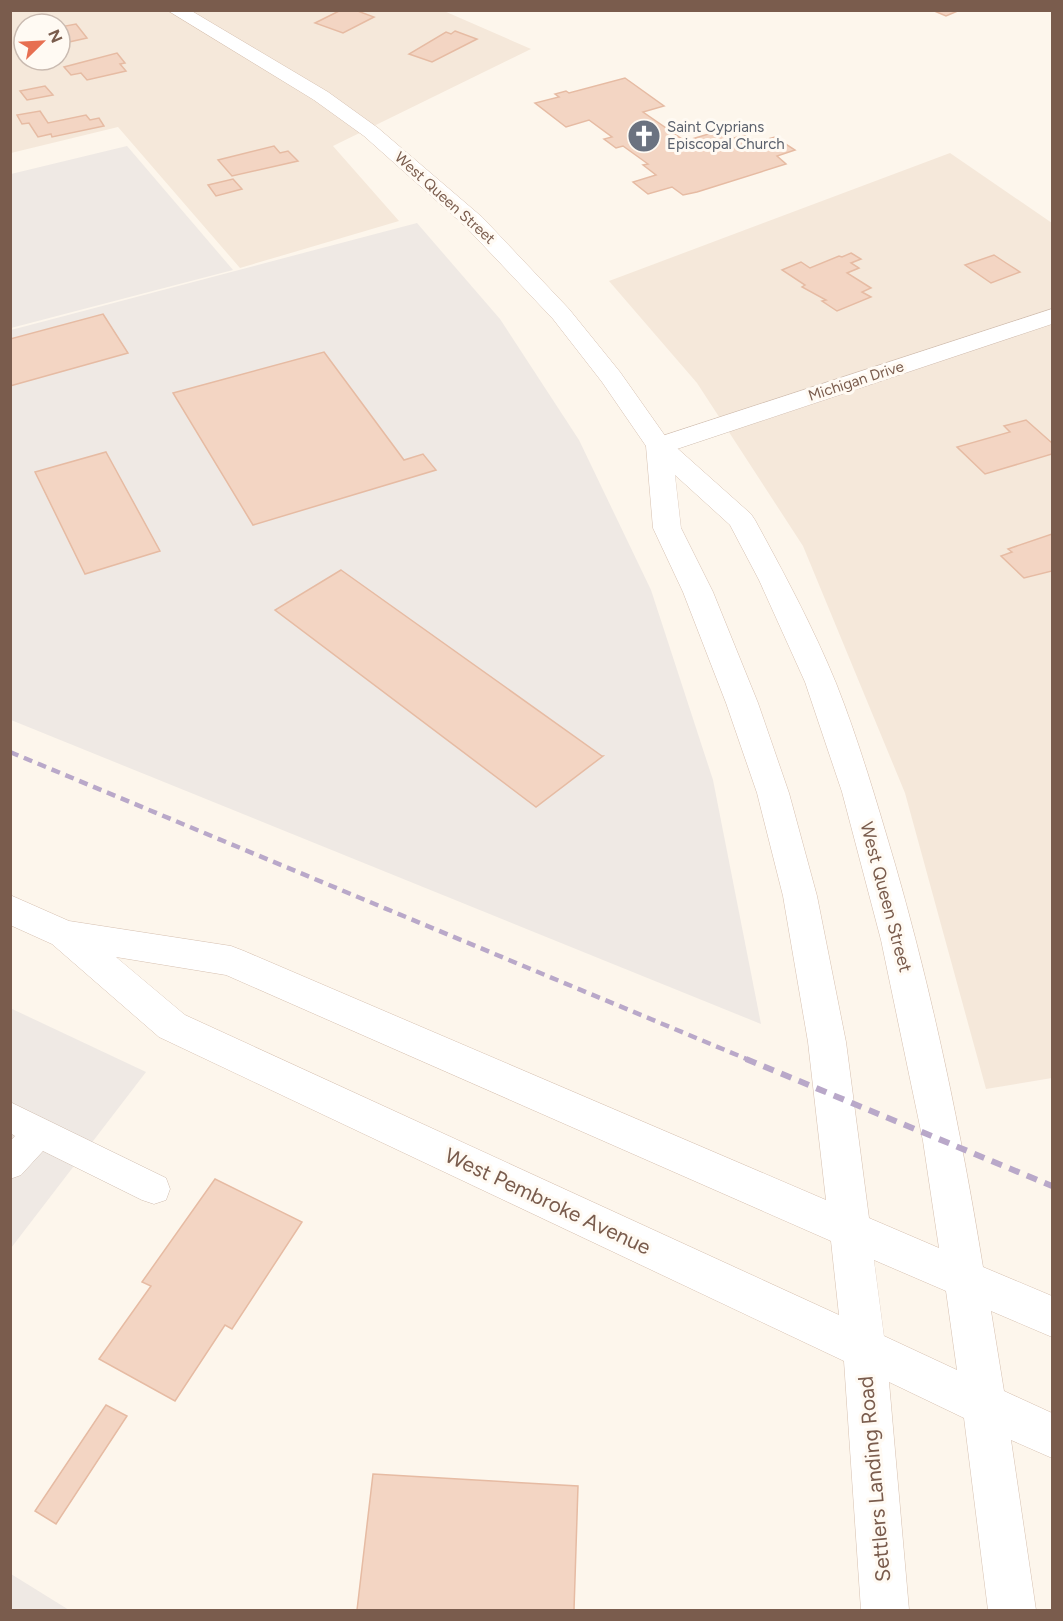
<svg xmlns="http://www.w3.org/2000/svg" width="1063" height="1621" font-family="Figtree,sans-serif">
<rect width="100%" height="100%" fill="#fdf6ec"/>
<g fill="#f5e8da" fill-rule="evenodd">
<path d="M10 11H444L531 49 333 146 399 221 240 268 118 127 11 153ZM24 24H60V60H24Z"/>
<path d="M950 153 1052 223V1078L986 1089 905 793 803 546 697 383 609 281Z"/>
</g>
<g fill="#efe9e4">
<path d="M127 146 233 270 11 328V174Z"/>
<path d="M417 223 500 319 579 440 651 590 713 780 761 1024 11 720V330Z"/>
<path d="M10 1008 146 1072 11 1248H10Z"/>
<path d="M11 1574 69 1610H11Z"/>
</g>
<g fill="#f3d5c3" stroke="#e6bba3" stroke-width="1.5">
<path d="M341 10H355L374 17 343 33 315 23Z"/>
<path d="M932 10H960L946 16Z"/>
<path d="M76 24 87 38 60 44V27Z"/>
<path d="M455 31 477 39 432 62 409 54 446 32 451 34Z"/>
<path d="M117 53 125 63 120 64 126 71 87 80 81 73 71 75 64 67Z"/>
<path d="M625 78 664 106 643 112 685 141 722 130 734 138 744 135 757 142 775 137 795 150 777 156 786 164 697 192 683 195 672 187 648 194 633 182 656 175 643 165 648 164 623 146 616 148 604 139 612 137 589 120 566 127 535 103 559 97 555 94 566 91 569 93Z"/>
<path d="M45 86 53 95 27 100 20 91Z"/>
<path d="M40 111 48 123 86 115 90 120 99 118 104 126 52 137 51 134 38 137 29 123 22 124 17 115Z"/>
<path d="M274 146 280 153 288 151 298 161 232 176 218 160Z"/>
<path d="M233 179 242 189 216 196 208 185Z"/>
<path d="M851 253 861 259 851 263 859 268 847 273 871 288 862 292 871 297 837 311 822 301 826 300 802 287 805 285 782 270 801 262 810 268 839 256 842 257Z"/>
<path d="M994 255 1006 263 1020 272 991 283 965 265Z"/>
<path d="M103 314 128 353 10 386V339Z"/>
<path d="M324 352 404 460 423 454 436 470 253 525 173 393Z"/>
<path d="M1026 420 1052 443V454L985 474 957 447 1010 432 1004 426Z"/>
<path d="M106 452 160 551 85 574 35 472Z"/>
<path d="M1052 534V571L1024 578 1001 556 1012 552 1008 549Z"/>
<path d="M341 570 602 756H603L536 807 275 610Z"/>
<path d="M215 1179 302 1222 232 1329 225 1325 175 1401 99 1359 151 1286 142 1282Z"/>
<path d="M106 1405 127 1416 56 1524 35 1511Z"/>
<path d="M373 1474 578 1486 574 1610H357Z"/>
</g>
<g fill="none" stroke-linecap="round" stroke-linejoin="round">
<g stroke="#d1beb0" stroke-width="1">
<path id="lane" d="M10 1102 166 1178 170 1189 166 1200 154 1204 142 1200 43 1151 21 1175 10 1179V1141L15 1136 10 1133Z"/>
</g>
<g stroke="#d1beb0" stroke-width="1">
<path id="street" d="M1052 309V324L668 452 659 454 650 452 646 446 650 440Z"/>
</g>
<g stroke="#d6c0b0" stroke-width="1">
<path id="secondary" d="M167 10H190L328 92 378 128 482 217 569 309 620 372 668 440 751 514 755 520C784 573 813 627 836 683 859 741 877 803 895 864 933 996 961 1131 983 1267L1052 1296V1337L991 1311 1004 1391 1052 1413V1458L1011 1440 1036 1610H988L964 1418 889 1382 909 1610H861L844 1361 159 1037 52 944 10 925V895L69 921 231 946 244 951 826 1200 808 1042 783 896 757 793 726 703 683 592 653 528 646 446 602 382 553 319 466 227 364 136 314 100ZM675 475 730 525 759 580 805 682 842 792 881 940 923 1141 939 1248 869 1218 846 1042 817 896 789 793 758 703 713 592 681 528ZM116 957 226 975 831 1241 839 1315 185 1015ZM874 1260 946 1291 957 1370 884 1336Z"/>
</g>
<use href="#lane" fill="#fff" fill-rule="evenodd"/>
<use href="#street" fill="#fff" fill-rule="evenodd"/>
<use href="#secondary" fill="#fff" fill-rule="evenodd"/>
<path stroke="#b9a8c9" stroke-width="4.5" stroke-dasharray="9 6" stroke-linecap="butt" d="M10 752 749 1060"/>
<path stroke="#b9a8c9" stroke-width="6" stroke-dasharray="11 8" stroke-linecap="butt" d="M746 1059 1052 1186"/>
</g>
<defs>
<g id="church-disc" transform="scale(1.725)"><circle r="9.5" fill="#6b7280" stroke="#fffaf3"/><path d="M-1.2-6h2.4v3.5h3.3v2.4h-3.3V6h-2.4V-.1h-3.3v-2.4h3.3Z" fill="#fff"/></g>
</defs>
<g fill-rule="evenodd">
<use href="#church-disc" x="644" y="136"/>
</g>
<g text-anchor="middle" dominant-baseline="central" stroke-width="6" stroke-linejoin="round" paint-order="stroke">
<g font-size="15" fill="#5b616d" stroke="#fffaf3" text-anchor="start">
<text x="667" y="127">Saint Cyprians<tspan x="667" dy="17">Episcopal Church</tspan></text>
</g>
<g font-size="15" fill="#7a5c4d" stroke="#fffaf3">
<text transform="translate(445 198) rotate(42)">West Queen Street</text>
<text transform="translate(856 381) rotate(-18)">Michigan Drive</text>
</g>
<g font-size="18" fill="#7a5c4d" stroke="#fffaf3">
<text transform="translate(886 897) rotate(75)">West Queen Street</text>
</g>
<g font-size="21" fill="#7a5c4d" stroke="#fffaf3">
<text transform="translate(548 1201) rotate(25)">West Pembroke Avenue</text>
<text transform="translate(874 1479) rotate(-95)">Settlers Landing Road</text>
</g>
</g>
<rect width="1063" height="1621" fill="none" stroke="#7a5c4d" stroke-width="24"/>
<g transform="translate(42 42) rotate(66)"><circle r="28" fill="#fffaf3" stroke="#cabbb1" stroke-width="1.5"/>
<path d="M0-4.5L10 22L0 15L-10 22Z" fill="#e76f51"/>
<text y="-9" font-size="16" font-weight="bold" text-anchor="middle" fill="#7a5c4d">N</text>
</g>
</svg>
